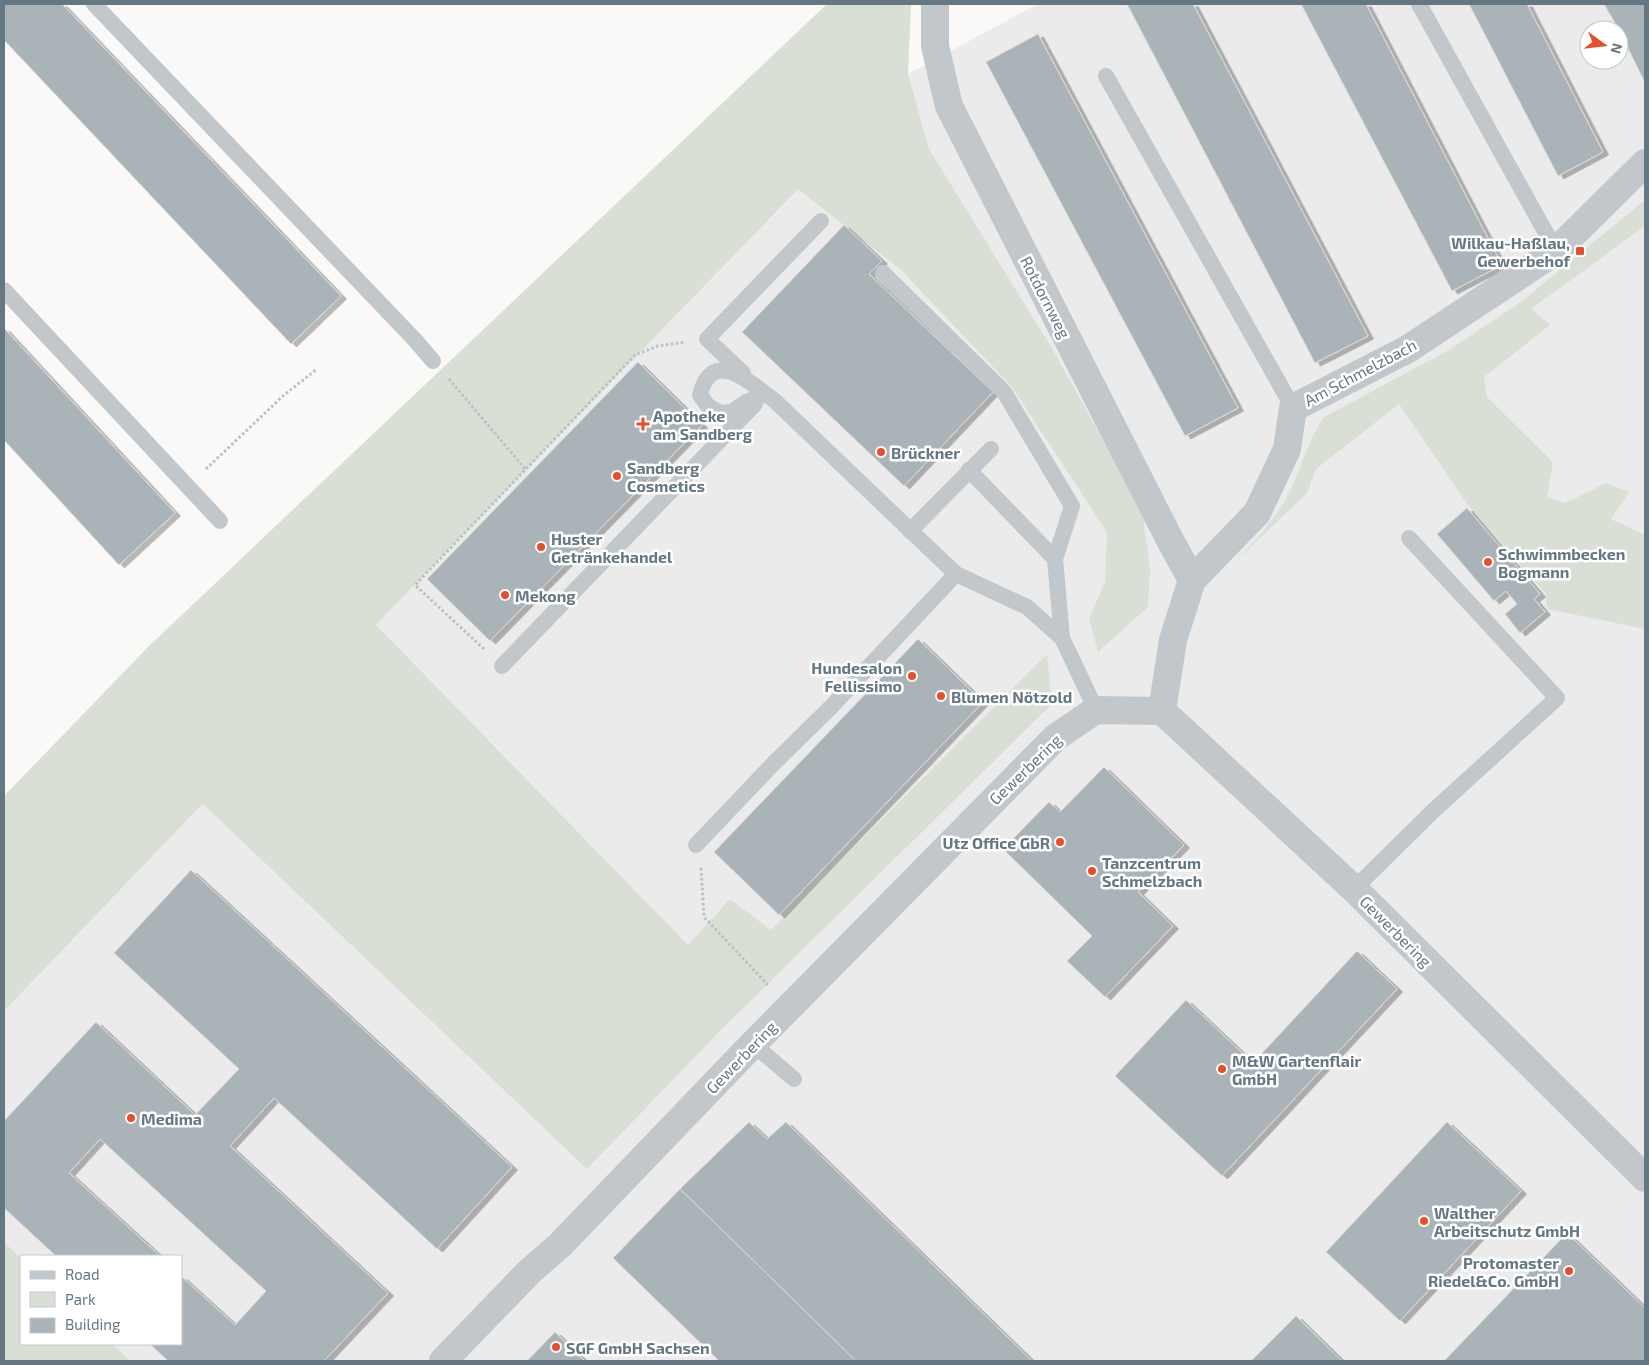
<svg xmlns="http://www.w3.org/2000/svg" width="1649" height="1365" font-family="'Exo 2',sans-serif">
<defs>
<filter id="shadow"><feDropShadow dx="5.5" dy="3" stdDeviation="0" flood-color="#0004"/></filter>
</defs>
<rect width="100%" height="100%" fill="#faf9f7"/>
<path fill="#eaebea" fill-rule="evenodd" d="M1038 4H1645V1361H4V1011L908 74ZM1589 30H1619V60H1589ZM21 1256H181V1344H21Z"/>
<g fill="#dadfd6">
<path d="M827 4H911L908 74 929 149 1053 350 1142 510 1150 568 1148 607 1098 652 1089 618 1105 582 1107 532 1012 387 901 270 798 189 376 625 688 945 730 899 771 930 1047 654 1052 704 721 1030 587 1169 203 804 4 1011V796L150 645Z"/>
<path d="M1645 200V226L1531 309 1550 325 1484 377 1487 397 1553 462 1547 497 1565 503 1606 483 1629 492 1611 519 1645 535V629L1547 609 1546 594 1468 505 1399 404 1316 469 1307 493 1234 563C1254 542 1274 521 1288 495 1301 470 1307 442 1324 417L1449 350 1521 302Z"/>
<path d="M4 1242 21 1259V1344H112L130 1361H4Z"/>
</g>
<g fill="#a9b3b8" stroke="#dbdbd9" filter="url(#shadow)">
<path d="M4 4H62L341 296 291 344 4 40Z"/>
<path d="M1127 4H1193L1368 336 1315 363Z"/>
<path d="M1301 4H1366L1502 265 1452 291Z"/>
<path d="M1469 4H1527L1603 152 1558 176Z"/>
<path d="M1604 4H1645V83L1619 30Z"/>
<path d="M1038 34 1238 408 1185 436 986 62Z"/>
<path d="M844 225 882 261 869 274 993 392 904 486 742 332Z"/>
<path d="M4 328 175 513 119 565 4 440Z"/>
<path d="M638 362 702 425 490 641 427 579Z"/>
<path d="M1467 508 1540 594 1534 599 1545 612 1520 633 1505 614 1517 604 1506 591 1494 601 1437 534Z"/>
<path d="M918 639 983 702 779 915 714 852Z"/>
<path d="M1104 767 1184 845 1138 892 1173 926 1105 997 1067 961 1092 936 1003 849 1049 802 1060 812Z"/>
<path d="M191 870 512 1167 437 1249 274 1098 230 1146 388 1293 324 1361H168L150 1344H181V1276L235 1325 266 1291 100 1139 69 1173 160 1256H56L4 1208V1121L96 1022 195 1115 239 1069 114 953Z"/>
<path d="M1357 951 1397 989 1222 1176 1115 1076 1186 1000 1253 1063Z"/>
<path d="M749 1122 767 1139 786 1122 1032 1361H856L680 1189Z"/>
<path d="M1447 1122 1521 1191 1400 1321 1326 1252Z"/>
<path d="M680 1189 715 1223 856 1361H719L613 1258Z"/>
<path d="M1567 1233 1645 1308V1361H1444Z"/>
<path d="M1296 1316 1342 1361H1251Z"/>
<path d="M555 1332 585 1361H527Z"/>
</g>
<g fill="none" stroke-linecap="round" stroke-linejoin="round">
<g stroke="#bcc0c2" stroke-width="3" stroke-dasharray="2.5 2.5" stroke-linecap="butt">
<path d="M449 379 526 470"/>
<path d="M206 469 284 395 317 369"/>
<path d="M484 649 415 585 635 355 658 346 685 342"/>
<path d="M701 868 704 917 769 986"/>
</g>
<g stroke="#c2c7cb" stroke-width="16">
<path d="M94 4 415 340 433 361"/>
<path d="M1419 4 1556 251"/>
<path d="M1106 76 1293 408"/>
<path d="M883 273 1004 392 1072 506 1055 559"/>
<path d="M4 290 220 521"/>
<path d="M743 373 707 339 821 221"/>
<path d="M765 394 746 402 732 412 720 413 708 406 700 395C712 345 752 384 775 401L956 574 1027 607 1062 638 1096 710"/>
<path d="M969 470 1055 559 1062 638"/>
<path d="M910 531 991 449"/>
<path d="M502 666 755 404"/>
<path d="M696 845 772 765 831 707 956 574"/>
<path d="M1354 889 1432 812 1557 698 1409 538"/>
<path d="M753 1044 794 1079"/>
</g>
<g stroke="#c2c7cb" stroke-width="28">
<path d="M935 4V46L949 106 1171 542 1192 580"/>
<path d="M1162 711 1173 640 1192 580 1257 513 1287 449 1293 408 1408 349 1556 251 1645 163"/>
<path d="M443 1361 529 1272 560 1245 753 1044 1056 737 1096 710 1162 711 1354 889 1645 1178"/>
</g>
</g>
<g fill="#e54f2c" stroke="#fff" stroke-width="2">
<rect x="1575" y="246" width="10" height="10" rx="2.5"/>
<path d="M640.5 416.5h5v5h5v5h-5v5h-5v-5h-5v-5h5z"/>
<circle cx="881" cy="452" r="5"/>
<circle cx="617" cy="476" r="5"/>
<circle cx="541" cy="547" r="5"/>
<circle cx="1488" cy="562" r="5"/>
<circle cx="505" cy="595" r="5"/>
<circle cx="912" cy="676" r="5"/>
<circle cx="941" cy="696" r="5"/>
<circle cx="1060" cy="842" r="5"/>
<circle cx="1092" cy="871" r="5"/>
<circle cx="1222" cy="1069" r="5"/>
<circle cx="131" cy="1118" r="5"/>
<circle cx="1424" cy="1221" r="5"/>
<circle cx="1569" cy="1271" r="5"/>
<circle cx="556" cy="1347" r="5"/>
</g>
<g text-anchor="middle" dominant-baseline="central" stroke-width="5" stroke-linejoin="round" paint-order="stroke">
<g font-size="16" font-weight="bold" fill="#647782" stroke="#fff" text-anchor="start">
<text x="1570" y="242" text-anchor="end">Wilkau-Haßlau,<tspan x="1570" dy="18">Gewerbehof</tspan></text>
<text x="653" y="415">Apotheke<tspan x="653" dy="18">am Sandberg</tspan></text>
<text x="891" y="452">Brückner</text>
<text x="627" y="467">Sandberg<tspan x="627" dy="18">Cosmetics</tspan></text>
<text x="551" y="538">Huster<tspan x="551" dy="18">Getränkehandel</tspan></text>
<text x="1498" y="553">Schwimmbecken<tspan x="1498" dy="18">Bogmann</tspan></text>
<text x="515" y="595">Mekong</text>
<text x="902" y="667" text-anchor="end">Hundesalon<tspan x="902" dy="18">Fellissimo</tspan></text>
<text x="951" y="696">Blumen Nötzold</text>
<text x="1050" y="842" text-anchor="end">Utz Office GbR</text>
<text x="1102" y="862">Tanzcentrum<tspan x="1102" dy="18">Schmelzbach</tspan></text>
<text x="1232" y="1060">M&amp;W Gartenflair<tspan x="1232" dy="18">GmbH</tspan></text>
<text x="141" y="1118">Medima</text>
<text x="1434" y="1212">Walther<tspan x="1434" dy="18">Arbeitschutz GmbH</tspan></text>
<text x="1559" y="1262" text-anchor="end">Protomaster<tspan x="1559" dy="18">Riedel&amp;Co. GmbH</tspan></text>
<text x="566" y="1347">SGF GmbH Sachsen</text>
</g>
<g font-size="16" fill="#647782" stroke="#fff">
<text transform="translate(1046 297) rotate(63)">Rotdornweg</text>
<text transform="translate(1360 372) rotate(-28)">Am Schmelzbach</text>
<text transform="translate(1025 769) rotate(-44)">Gewerbering</text>
<text transform="translate(1396 931) rotate(45)">Gewerbering</text>
<text transform="translate(741 1057) rotate(-46)">Gewerbering</text>
</g>
</g>
<rect width="1649" height="1365" fill="none" stroke="#647782" stroke-width="10"/>
<rect x="20" y="1255" width="162" height="90" fill="#ffffff" stroke="#c1c9cd"/>
<rect x="30" y="1271" width="25" height="8" fill="#c2c7cb" stroke="#c1c9cd"/>
<text x="65" y="1280" font-size="15" fill="#647782">Road</text>
<rect x="30" y="1292" width="25" height="15" fill="#dadfd6" stroke="#c1c9cd"/>
<text x="65" y="1305" font-size="15" fill="#647782">Park</text>
<rect x="30" y="1318" width="25" height="15" fill="#a9b3b8" stroke="#c1c9cd"/>
<text x="65" y="1330" font-size="15" fill="#647782">Building</text>
<g transform="translate(1604 45) rotate(105)"><circle r="24" fill="#ffffff" stroke="#c1c9cd"/>
<path d="M0-4L9 19L0 12L-9 19Z" fill="#e54f2c"/>
<text y="-8" font-size="14" font-weight="bold" text-anchor="middle" fill="#647782">N</text>
</g>
</svg>
